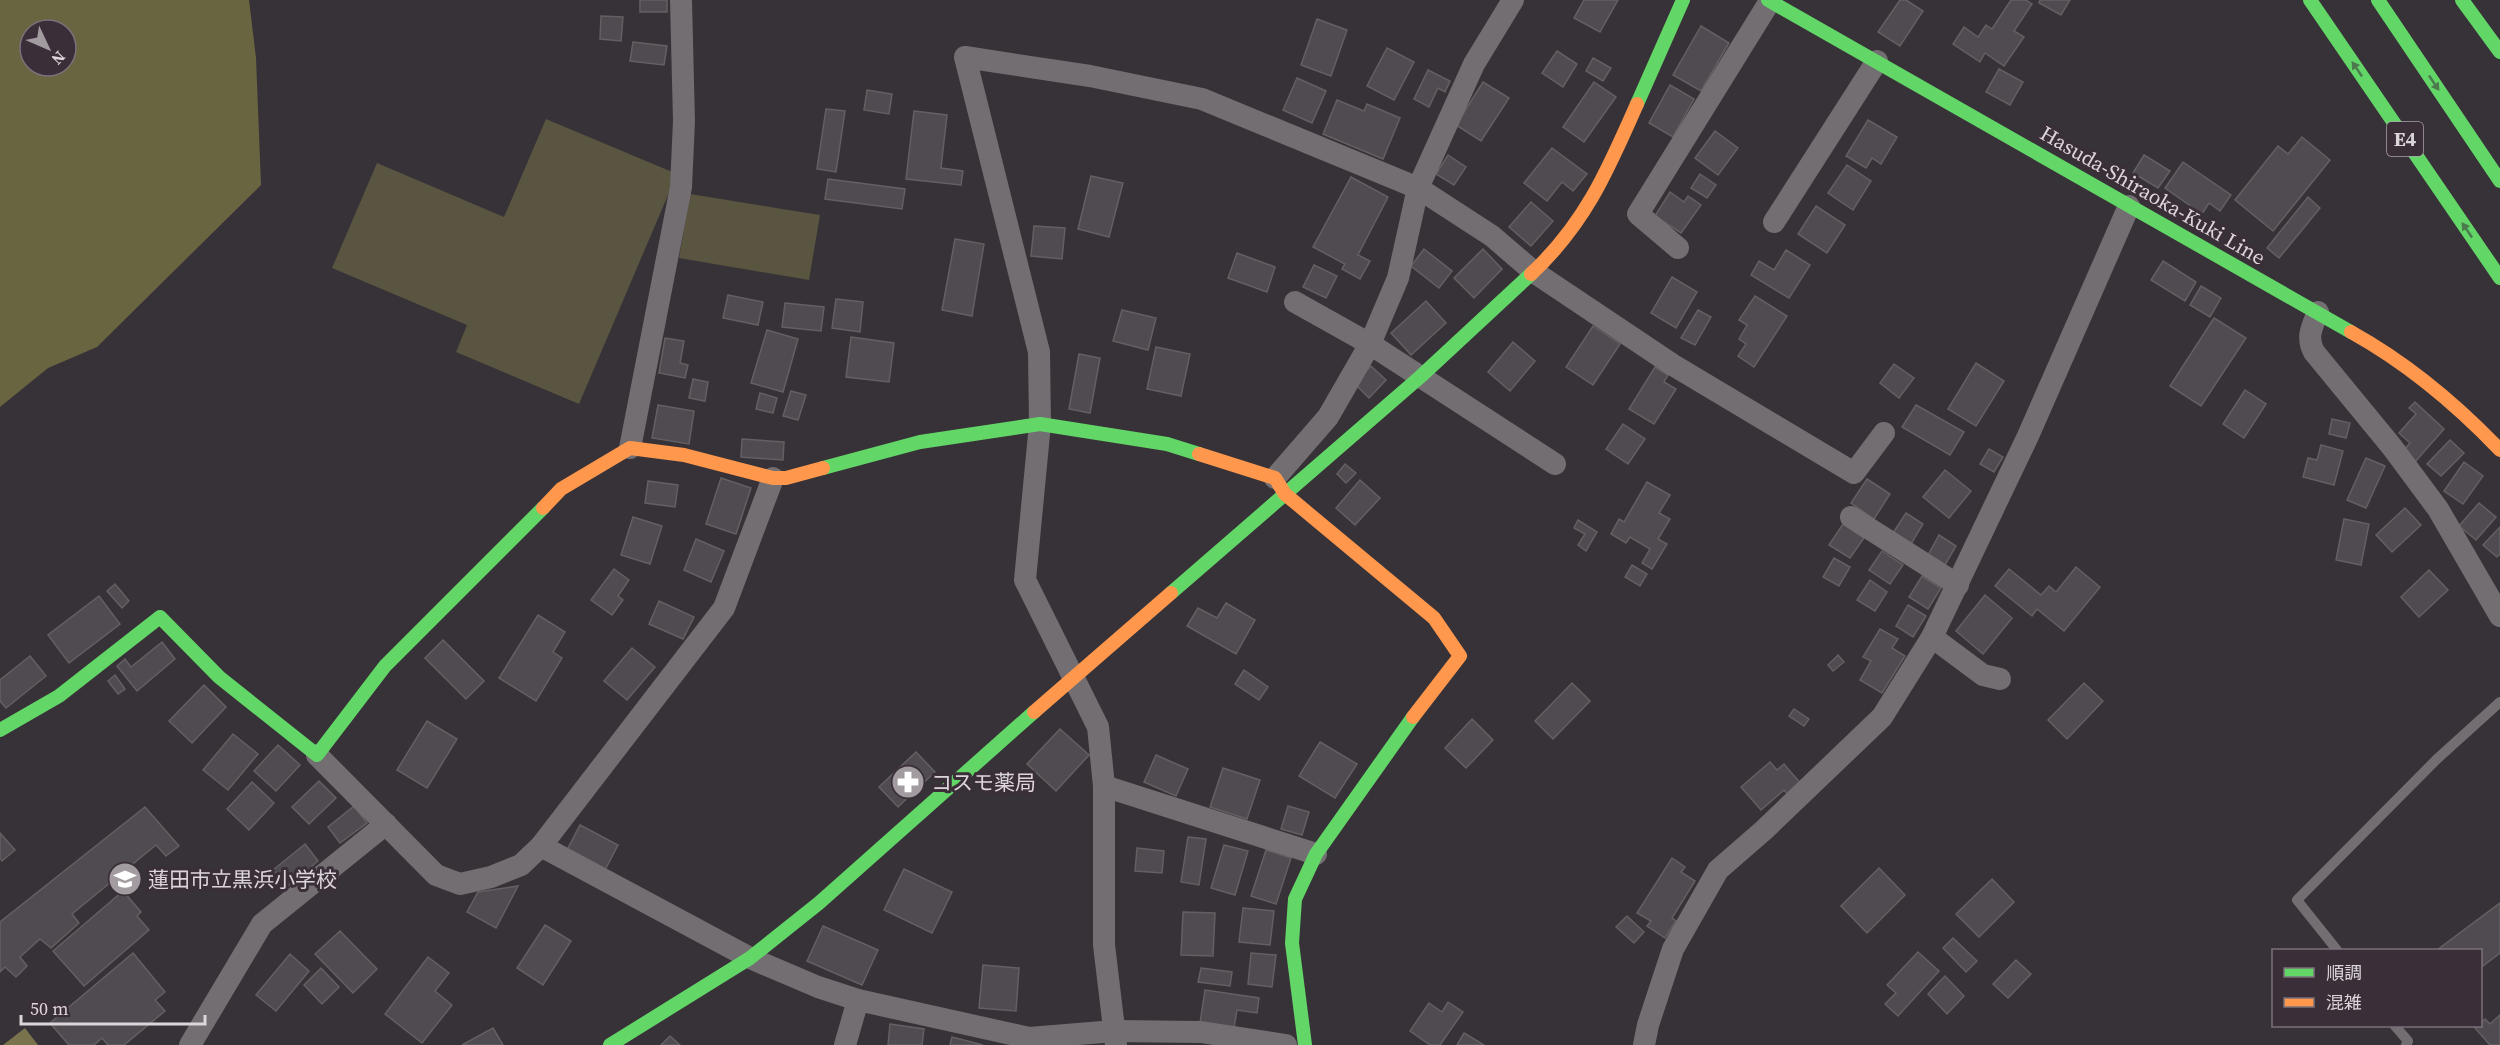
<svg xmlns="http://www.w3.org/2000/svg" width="2500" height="1045" font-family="'Source Serif 4','Noto Sans JP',serif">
<rect width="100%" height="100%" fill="#373237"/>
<g fill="#595541">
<path d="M546 119 677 174 579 404 456 352 467 325 332 268 377 163 504 217Z"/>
<path d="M690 194 820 215 809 280 679 258Z"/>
</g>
<path fill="#6a6541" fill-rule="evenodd" d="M0 0H249L256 58 261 185 97 347 48 368 0 407ZM30 30H66V66H30Z"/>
<path fill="#78734c" d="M25 1028 38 1045H3Z"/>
<g fill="#504b50" stroke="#635f62" stroke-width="1.5">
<rect x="640" y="0" width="27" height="12"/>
<path d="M1584 0H1618L1600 32 1574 18Z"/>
<path d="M1900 0H1906L1923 11 1900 46 1878 32Z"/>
<path d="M2011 0H2026L2032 4 2014 31 2024 37 2004 66 1985 53 1980 62 1953 44 1964 27 1978 37 1986 25 1992 29Z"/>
<path d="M2040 0H2070L2061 15 2039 3Z"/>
<path d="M601 16 623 17 621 41 600 39Z"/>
<path d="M1317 19 1347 30 1331 76 1301 65Z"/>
<path d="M1701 26 1729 43 1701 91 1673 75Z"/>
<path d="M633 42 667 46 664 65 630 61Z"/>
<path d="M1387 48 1414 62 1394 100 1367 86Z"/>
<path d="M1557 51 1577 64 1563 87 1542 73Z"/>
<path d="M1593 58 1611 68 1603 81 1586 71Z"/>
<path d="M1999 69 2023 82 2010 105 1986 92Z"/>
<path d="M1428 70 1450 81 1445 92 1438 88 1429 107 1414 99Z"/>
<path d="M1297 78 1326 91 1312 123 1283 110Z"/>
<path d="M1483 82 1509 98 1481 141 1456 125Z"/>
<path d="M1594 82 1616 97 1584 142 1563 127Z"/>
<path d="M1670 85 1694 99 1673 137 1649 123Z"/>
<path d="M867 90 892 94 889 114 864 110Z"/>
<path d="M1337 100 1364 111 1367 104 1400 118 1383 159 1323 134Z"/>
<path d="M826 109 845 111 836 172 817 169Z"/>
<path d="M914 111 947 115 941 168 963 171 961 185 906 179Z"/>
<path d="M1868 120 1897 137 1881 164 1872 158 1866 168 1846 156Z"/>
<path d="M1715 131 1738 148 1718 175 1695 158Z"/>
<path d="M2302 137 2330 160 2273 231 2235 200 2278 146 2288 154Z"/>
<path d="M1552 148 1587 174 1573 191 1562 182 1547 201 1524 183Z"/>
<path d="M1448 155 1466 167 1454 185 1436 174Z"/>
<path d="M2144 155 2170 171 2158 188 2133 173Z"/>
<path d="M2183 162 2231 195 2220 211 2209 203 2202 214 2165 188Z"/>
<path d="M1847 165 1871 181 1853 210 1828 193Z"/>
<path d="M1700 174 1716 185 1707 198 1691 188Z"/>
<path d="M1091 176 1123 183 1109 237 1078 229Z"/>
<path d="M1351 177 1388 197 1358 255 1370 261 1360 279 1342 269 1345 264 1313 247Z"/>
<path d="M828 179 905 189 902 209 825 199Z"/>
<path d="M1670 192 1684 202 1688 196 1701 205 1681 233 1655 216Z"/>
<path d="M2308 197 2320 208 2279 258 2267 248Z"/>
<path d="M1531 202 1553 221 1531 246 1509 227Z"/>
<path d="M1816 206 1845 225 1827 253 1798 234Z"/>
<path d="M1034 226 1065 228 1062 259 1031 256Z"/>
<path d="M955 239 984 244 972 316 942 310Z"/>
<path d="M1424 249 1452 271 1439 288 1411 266Z"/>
<path d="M1483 249 1502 269 1474 298 1454 278Z"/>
<path d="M1786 250 1810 265 1789 298 1751 275 1759 261 1774 270Z"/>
<path d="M1237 253 1275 267 1267 292 1228 278Z"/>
<path d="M2163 261 2196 282 2185 301 2151 280Z"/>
<path d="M1314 265 1337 276 1326 298 1303 287Z"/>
<path d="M1672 277 1697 292 1676 328 1651 313Z"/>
<path d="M2201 286 2221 298 2210 317 2190 305Z"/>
<path d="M728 295 763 302 758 325 723 318Z"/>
<path d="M1755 296 1787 316 1754 367 1738 356 1746 344 1739 339 1747 325 1739 320Z"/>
<path d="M836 299 863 302 860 332 832 328Z"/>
<path d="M1426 301 1446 323 1411 355 1391 333Z"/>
<path d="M785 303 824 307 821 331 782 327Z"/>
<path d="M1122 310 1156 318 1148 350 1113 341Z"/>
<path d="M1698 310 1711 317 1695 345 1681 338Z"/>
<path d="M2214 318 2246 338 2201 406 2170 386Z"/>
<path d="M1593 326 1620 344 1593 385 1566 367Z"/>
<path d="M767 330 798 339 783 392 751 383Z"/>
<path d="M851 337 894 343 889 382 846 377Z"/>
<path d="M665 338 684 341 680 363 688 365 685 378 659 373Z"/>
<path d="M1513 342 1535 361 1510 391 1488 372Z"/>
<path d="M1156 347 1190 354 1181 396 1147 389Z"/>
<path d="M1079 354 1100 358 1090 413 1069 409Z"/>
<path d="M1976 363 2004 381 1976 426 1948 409Z"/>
<path d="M1894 364 1914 378 1899 398 1880 383Z"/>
<path d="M1371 366 1386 380 1369 398 1354 383Z"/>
<path d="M1655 367 1668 375 1664 382 1676 389 1654 424 1629 409Z"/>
<path d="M693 379 708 382 705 401 689 398Z"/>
<path d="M2245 390 2266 404 2244 438 2223 424Z"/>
<path d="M791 391 806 395 798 420 783 416Z"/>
<path d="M760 393 777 398 773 413 756 409Z"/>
<path d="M2415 402 2444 429 2415 462 2403 451 2410 443 2399 433 2416 414 2409 408Z"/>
<path d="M658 405 694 411 689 444 652 438Z"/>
<path d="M1916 405 1964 432 1950 455 1902 427Z"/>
<path d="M2332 419 2350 423 2346 438 2329 434Z"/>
<path d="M1623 424 1645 439 1628 464 1606 449Z"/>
<path d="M742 439 784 442 783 460 741 457Z"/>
<path d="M2450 440 2464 453 2441 476 2427 464Z"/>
<path d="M2321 445 2343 451 2334 485 2303 477 2308 458 2317 460Z"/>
<path d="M1989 449 2003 457 1994 472 1980 464Z"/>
<path d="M2366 458 2385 466 2366 508 2347 500Z"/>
<path d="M2464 462 2483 476 2463 504 2444 491Z"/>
<path d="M1345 464 1356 473 1346 483 1337 474Z"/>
<path d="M1945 470 1971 491 1949 518 1923 497Z"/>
<path d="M721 478 751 488 736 534 706 524Z"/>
<path d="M1867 479 1890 494 1874 519 1851 503Z"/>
<path d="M1360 480 1380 498 1355 525 1336 508Z"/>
<path d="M648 481 678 485 675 507 645 503Z"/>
<path d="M1647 482 1670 495 1659 513 1670 519 1658 539 1667 544 1652 569 1642 563 1650 549 1630 537 1626 543 1611 534 1619 519 1624 522Z"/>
<path d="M2479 503 2496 517 2476 540 2459 526Z"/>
<path d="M2405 508 2421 525 2392 552 2376 535Z"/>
<path d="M1906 513 1923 524 1911 544 1893 533Z"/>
<path d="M633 517 662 526 650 564 621 555Z"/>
<path d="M2344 519 2369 524 2361 565 2336 560Z"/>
<path d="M1578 520 1597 532 1586 551 1578 545 1585 534 1574 528Z"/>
<path d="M1843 524 1864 538 1850 558 1829 545Z"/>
<path d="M2500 527V554L2497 557 2483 545Z"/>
<path d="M1939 535 1956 546 1945 565 1928 555Z"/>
<path d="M696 539 724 551 711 582 684 570Z"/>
<path d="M1882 551 1903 565 1890 584 1869 570Z"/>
<path d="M1834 558 1850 567 1839 586 1823 577Z"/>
<path d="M1632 565 1647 574 1640 586 1625 577Z"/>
<path d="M2076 567 2100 587 2064 631 2037 609 2032 616 1995 586 2009 569 2041 595 2049 586 2056 592Z"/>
<path d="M614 569 629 580 618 596 623 600 612 615 591 600Z"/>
<path d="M2429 570 2448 590 2419 617 2401 597Z"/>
<path d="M1922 576 1941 588 1928 609 1909 597Z"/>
<path d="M1870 580 1887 592 1875 611 1857 600Z"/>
<path d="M115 584 129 601 122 608 107 591Z"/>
<path d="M1985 595 2012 618 1983 654 1956 631Z"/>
<path d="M99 596 120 624 69 663 48 635Z"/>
<path d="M659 601 694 617 683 639 649 624Z"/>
<path d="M1226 603 1255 620 1236 654 1187 626 1198 608 1217 618Z"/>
<path d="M1908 605 1926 616 1913 637 1896 626Z"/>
<path d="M538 615 565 632 553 652 562 658 536 701 499 678Z"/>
<path d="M1880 629 1898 639 1892 648 1905 656 1882 693 1860 680 1871 661 1863 657Z"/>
<path d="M443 640 484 681 466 699 425 658Z"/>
<path d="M162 642 175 659 137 691 117 666 125 659 131 667Z"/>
<path d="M632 648 655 667 627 700 604 681Z"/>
<path d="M1838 655 1844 662 1833 671 1828 665Z"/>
<path d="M30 656 46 676 6 708 0 701V680Z"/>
<path d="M1244 670 1268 687 1259 700 1235 684Z"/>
<path d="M115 675 125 689 118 694 108 681Z"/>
<path d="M1572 683 1590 701 1553 739 1535 721Z"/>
<path d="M2084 683 2103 701 2067 739 2048 720Z"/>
<path d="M204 685 226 707 192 743 169 721Z"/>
<path d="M1794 709 1809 719 1804 726 1789 716Z"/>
<path d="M1472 719 1493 740 1466 768 1445 748Z"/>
<path d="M427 721 457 739 427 788 397 770Z"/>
<path d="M1060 729 1089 755 1056 791 1027 764Z"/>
<path d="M233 734 258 754 228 790 203 770Z"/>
<path d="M1320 742 1357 764 1335 798 1299 776Z"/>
<path d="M278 745 300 765 276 791 254 771Z"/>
<path d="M916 752 935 772 898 807 879 787Z"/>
<path d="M1156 755 1188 769 1176 796 1144 782Z"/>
<path d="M1770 762 1777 770 1784 764 1801 784 1788 795 1784 790 1761 810 1741 787Z"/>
<path d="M1223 768 1260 780 1247 819 1210 807Z"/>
<path d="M319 781 336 798 309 824 292 807Z"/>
<path d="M252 782 274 803 249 830 227 809Z"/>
<path d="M354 806 367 823 340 843 328 827Z"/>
<path d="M1288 806 1309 812 1302 835 1281 829Z"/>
<path d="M145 807 179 846 166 856 156 845 72 914 79 923 51 948 40 939 20 957 27 966 16 977 5 967 0 972V922Z"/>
<path d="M580 825 618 845 605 870 567 850Z"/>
<path d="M0 833 15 850 2 861 0 858Z"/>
<path d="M1188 837 1206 839 1199 885 1181 882Z"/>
<path d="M305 844 318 861 287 887 273 870Z"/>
<path d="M1224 845 1248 851 1235 895 1211 888Z"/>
<path d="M1137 848 1164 851 1162 873 1135 871Z"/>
<path d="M1266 850 1291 858 1276 904 1251 896Z"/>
<path d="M1672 858 1685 867 1681 872 1695 881 1672 918 1676 921 1665 938 1647 926 1651 921 1637 913Z"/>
<path d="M1879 868 1905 895 1867 933 1841 906Z"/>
<path d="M904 869 952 892 932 933 884 910Z"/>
<path d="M1992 879 2014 902 1979 937 1956 914Z"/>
<path d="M518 886 496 928 467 912 478 892Z"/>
<path d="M123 891 141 912 137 916 149 930 84 986 53 951Z"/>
<path d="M2500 903V953L2480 968V950H2437Z"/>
<path d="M1243 908 1274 911 1270 945 1239 942Z"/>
<path d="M1183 912 1215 913 1213 956 1181 955Z"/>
<path d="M1627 916 1644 932 1634 943 1616 927Z"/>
<path d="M545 925 571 941 543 985 517 968Z"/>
<path d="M823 926 878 950 862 985 807 961Z"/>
<path d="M340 931 377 969 353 993 315 954Z"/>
<path d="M1953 938 1977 961 1966 972 1943 948Z"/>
<path d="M1918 952 1939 971 1898 1016 1885 1004 1896 993 1887 985Z"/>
<path d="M133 953 165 992 155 1000 165 1011 124 1045H108L102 1038 94 1045H69L50 1023Z"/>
<path d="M1251 953 1276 955 1272 987 1248 984Z"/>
<path d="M290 954 309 971 276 1011 256 995Z"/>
<path d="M428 957 449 973 435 991 452 1005 422 1043 385 1014Z"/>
<path d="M2016 960 2031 974 2008 998 1993 984Z"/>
<path d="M983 965 1019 968 1016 1011 979 1008Z"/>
<path d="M321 968 339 987 322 1004 304 985Z"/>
<path d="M1201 968 1232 972 1230 986 1198 982Z"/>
<path d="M1945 976 1964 996 1947 1014 1928 994Z"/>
<path d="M1205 990 1259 998 1257 1013 1237 1010 1234 1028 1200 1023Z"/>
<path d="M1448 1002 1463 1012 1440 1045H1430L1410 1031 1429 1003 1442 1012Z"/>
<path d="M2500 1015V1045H2490L2475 1028 2485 1019 2490 1024Z"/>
<path d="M890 1024 924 1029 922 1045H888Z"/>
<path d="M493 1028 503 1045H462Z"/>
<path d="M1464 1033 1484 1045H1457Z"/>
<path d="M670 1036 680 1045H661Z"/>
<path d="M952 1037 983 1045H950Z"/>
</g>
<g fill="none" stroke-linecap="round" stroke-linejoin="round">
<g stroke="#726e72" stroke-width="10">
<path d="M2337 950 2297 900 2437 759 2500 702"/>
<path d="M2395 1026 2408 1041 2406 1045"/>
</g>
<g stroke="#726e72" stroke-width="22">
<path d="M1774 222 1877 61"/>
<path d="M1678 248 1638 214 1770 1"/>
<path d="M1295 302 1370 344 1555 464"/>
<path d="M2318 312C2312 327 2306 337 2314 352L2392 447 2438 509 2500 616"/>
<path d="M630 448 681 187 684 121 681 0"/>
<path d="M1275 478 1328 417 1370 344 1398 278 1418 188 1474 64 1513 0"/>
<path d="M1851 517 1958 585"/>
<path d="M1932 637 1983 675 2000 679"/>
<path d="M317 755 436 875 460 884 491 877 521 865 541 846 724 608 773 478"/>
<path d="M1104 786 1316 854"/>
<path d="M541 846 750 958 818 987 858 1000 1029 1038 1115 1031 1201 1032 1286 1045"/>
<path d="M190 1045 262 924 386 824"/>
<path d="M845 1045 858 1000"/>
<path d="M1116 1045 1104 945V786L1098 727 1025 580 1040 424 1039 352 965 57 1090 76 1202 99 1418 188 1492 236 1534 272 1673 365 1854 473 1884 433"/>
<path d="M1644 1045 1648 1025 1673 949 1718 870 1764 830 1882 717 1932 637 2028 436 2129 206"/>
</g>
<g stroke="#63d668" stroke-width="14">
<path d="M1768 0 2351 332"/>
<path d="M2310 0 2500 278"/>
<path d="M2378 0 2500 181"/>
<path d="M2462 0 2500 52"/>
<path d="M1637 104 1683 0"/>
<path d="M823 468 920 442 1040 424 1167 444 1199 454"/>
<path d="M1171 593 1420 377 1531 274"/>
<path d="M0 730 59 696 160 617 219 677 317 755 385 666 543 508"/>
<path d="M610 1045 750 958 819 903 1034 712"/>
<path d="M1305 1045 1292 943 1295 899 1316 854 1413 717"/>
</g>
<g stroke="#ff974d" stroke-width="14">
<path d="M1531 274C1585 224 1608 170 1637 104"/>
<path d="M2351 332C2407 363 2456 404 2500 450"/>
<path d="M1199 454 1275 478 1285 494 1434 618 1460 656 1413 717"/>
<path d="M543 508 561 489 630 448 684 455 773 478H786L823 468"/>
<path d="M1034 712 1171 593"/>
</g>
</g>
<defs><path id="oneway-solid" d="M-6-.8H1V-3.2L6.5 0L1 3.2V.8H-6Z" transform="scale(1.5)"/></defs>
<g fill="#4c7a4e">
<use href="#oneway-solid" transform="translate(2357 69) rotate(-124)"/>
<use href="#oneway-solid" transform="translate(2434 83) rotate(56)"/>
<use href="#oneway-solid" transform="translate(2467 230) rotate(-124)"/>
</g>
<defs>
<g id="pharmacy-disc" transform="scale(1.725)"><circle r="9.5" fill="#a29ca1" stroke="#3a2f38"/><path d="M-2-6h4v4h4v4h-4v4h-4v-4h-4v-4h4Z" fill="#fff"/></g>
<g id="school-disc" transform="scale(1.725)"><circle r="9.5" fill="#a29ca1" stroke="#3a2f38"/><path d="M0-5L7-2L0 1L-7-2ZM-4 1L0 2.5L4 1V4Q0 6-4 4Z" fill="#fff"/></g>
</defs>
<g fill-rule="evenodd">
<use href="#pharmacy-disc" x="908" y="782"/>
<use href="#school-disc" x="125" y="879"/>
</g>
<g text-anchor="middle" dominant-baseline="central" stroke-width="6" stroke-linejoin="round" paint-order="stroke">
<rect fill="#3a2f38" stroke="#aba3a9" stroke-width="1.5" x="2387" y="122" width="36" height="34" rx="4.5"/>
<g font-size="20" font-weight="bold" fill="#dcd5da">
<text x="2405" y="139">E4</text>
</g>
<g font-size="21" fill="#dcd5da" stroke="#3a2f38">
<text transform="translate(2153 195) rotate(30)">Hasuda-Shiraoka-Kuki Line</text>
</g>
<g font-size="21" fill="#dcd5da" stroke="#3a2f38" text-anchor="start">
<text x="931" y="782">コスモ薬局</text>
<text x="148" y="879">蓮田市立黒浜小学校</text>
</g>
</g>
<rect x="2272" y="949" width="210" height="78" fill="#3a2f38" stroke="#7b7179" stroke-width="1.5"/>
<rect x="2284" y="968" width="30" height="9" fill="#63d668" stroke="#7b7179" stroke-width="1.5"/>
<text x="2326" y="979" font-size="18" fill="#dcd5da">順調</text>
<rect x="2284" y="998" width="30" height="9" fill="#ff974d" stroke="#7b7179" stroke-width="1.5"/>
<text x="2326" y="1009" font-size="18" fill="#dcd5da">混雑</text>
<g transform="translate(48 48) rotate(134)"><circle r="28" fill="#3a2f38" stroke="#7b7179" stroke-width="1.5"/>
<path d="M0-4.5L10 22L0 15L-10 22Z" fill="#a29ca1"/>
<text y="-9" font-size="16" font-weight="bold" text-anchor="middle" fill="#dcd5da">N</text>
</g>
<path d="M21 1015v9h184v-9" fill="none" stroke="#dcd5da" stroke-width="3"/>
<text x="30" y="1015" font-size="18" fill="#dcd5da" stroke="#3a2f38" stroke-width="4.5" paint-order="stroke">50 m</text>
</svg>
